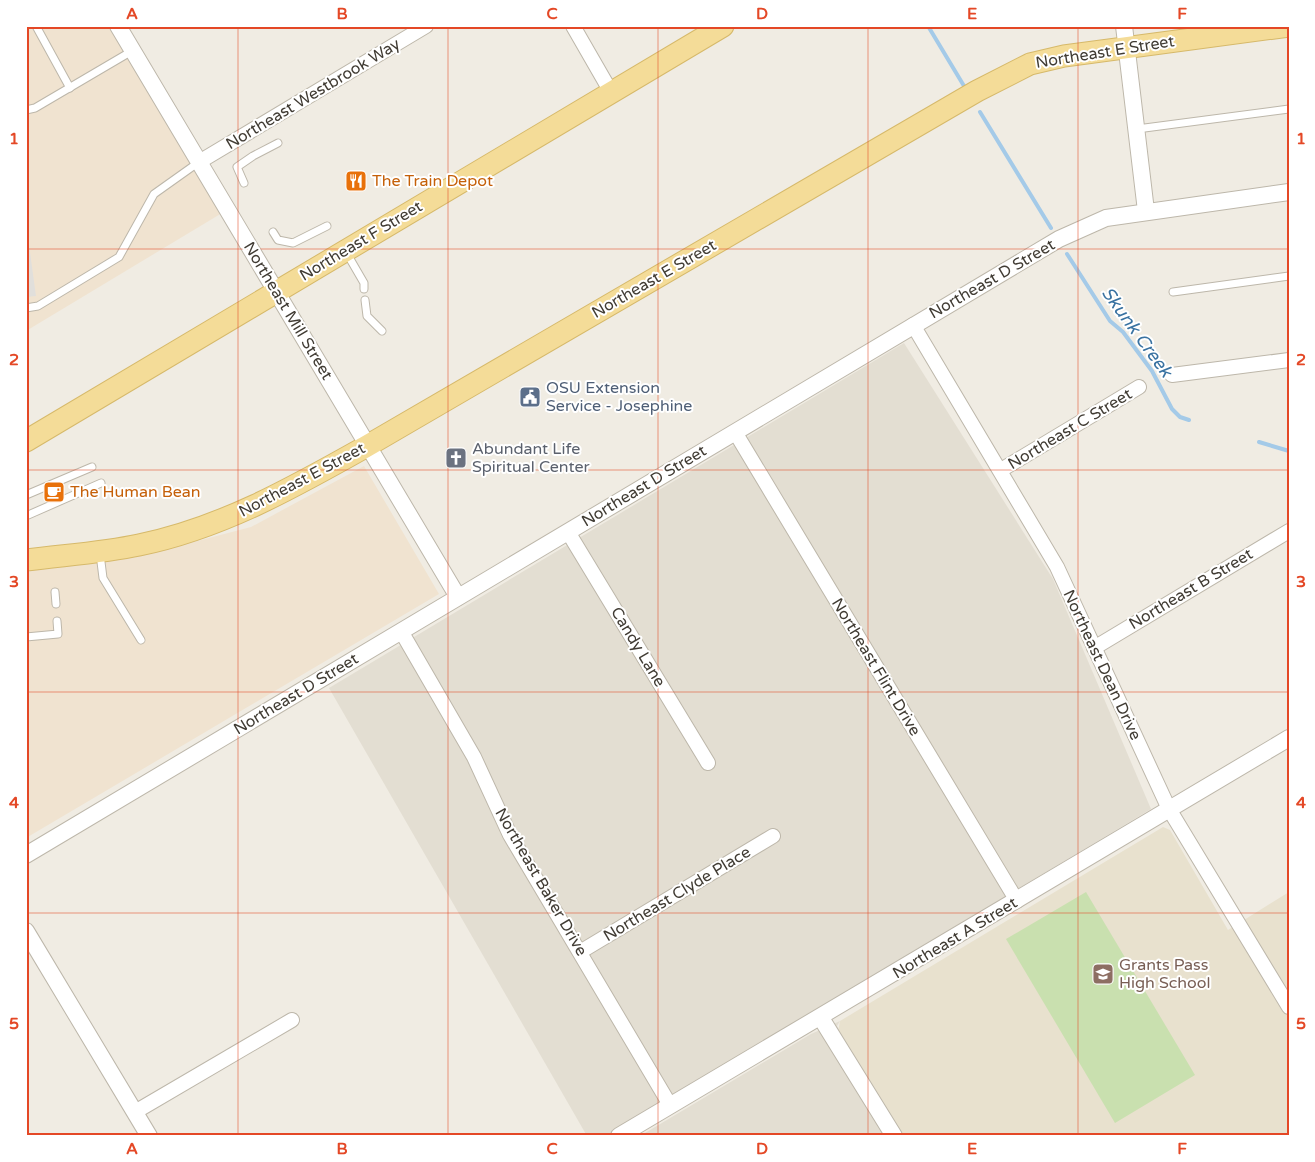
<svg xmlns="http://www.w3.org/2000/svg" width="1315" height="1162" font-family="'Varela Round',sans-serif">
<rect width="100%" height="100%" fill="#f0ece3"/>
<g fill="#e3ded2">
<path d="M904 343 1053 579 1151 809 607 1136H587L329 688Z"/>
<path d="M840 1021 837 1026 866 1077 872 1082 904 1136H640L811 1034Z"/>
</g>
<g fill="#f0e3d0">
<path d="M26 26H108L222 213 26 331Z"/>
<path d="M364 466 439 594 26 838V570L167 549 251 527Z"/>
</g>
<path fill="#e8e1ce" d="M1163 827 1170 830 1228 930 1289 892V1136H904L838 1032 840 1021Z"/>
<path fill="#c9e0af" d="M1086 892 1195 1075 1115 1123 1006 939Z"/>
<path fill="#e1dfdb" d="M26 223 36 296 26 297Z"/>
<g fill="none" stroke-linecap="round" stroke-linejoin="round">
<g stroke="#a4cae8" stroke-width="4">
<path d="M928 26 964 86"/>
<path d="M980 112 1051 228"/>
<path d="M1067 254 1110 321 1123 332 1152 371 1172 409 1180 417 1189 420"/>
<path d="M1259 442 1289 451"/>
</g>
<g stroke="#bdb7aa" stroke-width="9">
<g id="service">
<path d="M36 26 70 88"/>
<path d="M26 110 35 108 132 51"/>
<path d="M1137 129 1289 109"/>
<path d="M244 183 237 167 253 156 278 143"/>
<path d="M273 232 278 240 293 243 327 226"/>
<path d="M346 252 364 283V289"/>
<path d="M1173 292 1289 276"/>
<path d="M365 300 367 316 382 331"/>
<path d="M26 308 38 306 119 257 154 194 199 162"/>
<path d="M26 495 92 467"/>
<path d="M26 516 101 483"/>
<path d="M100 554 103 578 141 640"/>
<path d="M55 592 56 604"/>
<path d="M26 637 58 634 57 621"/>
</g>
</g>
<g stroke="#bdb7aa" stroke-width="16">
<g id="minor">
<path d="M573 26 611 92"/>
<path d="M199 162 426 26"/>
<path d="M913 325 1057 567 1169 809 1289 1007"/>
<path d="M1172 375 1289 360"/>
<path d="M735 432 1017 901"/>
<path d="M1001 470 1139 387"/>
<path d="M568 532 708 763"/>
<path d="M401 631 474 757 510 835 670 1105"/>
<path d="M1094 648 1289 531"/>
<path d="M580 952 773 836"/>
<path d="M135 1112 292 1020"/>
</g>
</g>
<g stroke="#bdb7aa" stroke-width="18">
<g id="tertiary">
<path d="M118 26 458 597"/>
<path d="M1124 26 1146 211"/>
<path d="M26 855 1059 239 1106 218 1289 192"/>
<path d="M26 931 149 1136"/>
<path d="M821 1018 894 1136"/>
<path d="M619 1136 1289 738"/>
</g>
</g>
<g stroke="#d6b96a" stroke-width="23">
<g id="primary">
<path d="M26 441 723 26"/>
<path d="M26 560C64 555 102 553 139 545 222 528 294 487 367 446L977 91 1030 64 1064 56 1289 26"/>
</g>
</g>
<use href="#service" stroke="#fff" stroke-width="7"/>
<use href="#minor" stroke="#fff" stroke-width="14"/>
<use href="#tertiary" stroke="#fff" stroke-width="16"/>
<use href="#primary" stroke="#f4dc98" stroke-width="21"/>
</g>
<path fill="none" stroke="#e44826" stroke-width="1" stroke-opacity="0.55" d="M238 26V1136M448 26V1136M658 26V1136M868 26V1136M1078 26V1136M26 249H1289M26 470H1289M26 692H1289M26 913H1289"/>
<defs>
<g id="restaurant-square" transform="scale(1.125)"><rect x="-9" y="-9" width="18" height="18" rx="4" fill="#e8710a" stroke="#fff"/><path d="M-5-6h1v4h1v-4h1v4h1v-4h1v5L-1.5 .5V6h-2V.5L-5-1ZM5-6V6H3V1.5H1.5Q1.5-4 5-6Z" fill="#fff"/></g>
<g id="civic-square" transform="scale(1.125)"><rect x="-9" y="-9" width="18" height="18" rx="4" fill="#5c6f8a" stroke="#fff"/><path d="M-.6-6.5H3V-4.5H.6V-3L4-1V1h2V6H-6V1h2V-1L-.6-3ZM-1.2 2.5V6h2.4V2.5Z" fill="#fff"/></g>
<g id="church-square" transform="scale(1.125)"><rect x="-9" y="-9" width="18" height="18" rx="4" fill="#6b7280" stroke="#fff"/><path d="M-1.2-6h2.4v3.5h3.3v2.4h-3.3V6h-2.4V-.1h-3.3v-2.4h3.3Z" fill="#fff"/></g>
<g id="cafe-square" transform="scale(1.125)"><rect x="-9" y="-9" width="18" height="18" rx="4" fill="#e8710a" stroke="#fff"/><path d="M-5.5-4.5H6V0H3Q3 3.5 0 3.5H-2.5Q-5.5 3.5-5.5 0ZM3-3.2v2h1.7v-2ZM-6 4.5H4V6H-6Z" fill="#fff"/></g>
<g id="school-square" transform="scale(1.125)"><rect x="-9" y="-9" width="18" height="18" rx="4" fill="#8d6e63" stroke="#fff"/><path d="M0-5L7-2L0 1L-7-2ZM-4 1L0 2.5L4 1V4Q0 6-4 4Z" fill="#fff"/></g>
</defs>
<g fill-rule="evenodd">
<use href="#restaurant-square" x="356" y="181"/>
<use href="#civic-square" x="530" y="397"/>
<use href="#church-square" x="456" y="458"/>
<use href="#cafe-square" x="54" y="492"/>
<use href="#school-square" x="1103" y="974"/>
</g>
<g text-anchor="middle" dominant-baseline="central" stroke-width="4" stroke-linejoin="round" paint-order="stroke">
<g font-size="16" fill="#413c34" stroke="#fff">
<text transform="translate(1105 52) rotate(-9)">Northeast E Street</text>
<text transform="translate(313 94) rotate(-31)">Northeast Westbrook Way</text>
<text transform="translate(361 241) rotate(-31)">Northeast F Street</text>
<text transform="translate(654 279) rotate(-30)">Northeast E Street</text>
<text transform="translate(992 279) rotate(-30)">Northeast D Street</text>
<text transform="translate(288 311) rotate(59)">Northeast Mill Street</text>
<text transform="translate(1070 429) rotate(-31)">Northeast C Street</text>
<text transform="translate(302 480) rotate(-28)">Northeast E Street</text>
<text transform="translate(644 486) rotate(-31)">Northeast D Street</text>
<text transform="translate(1191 589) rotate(-31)">Northeast B Street</text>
<text transform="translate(638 647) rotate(59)">Candy Lane</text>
<text transform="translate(1102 665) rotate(65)">Northeast Dean Drive</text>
<text transform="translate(876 667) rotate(59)">Northeast Flint Drive</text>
<text transform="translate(296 694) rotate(-31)">Northeast D Street</text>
<text transform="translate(541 882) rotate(60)">Northeast Baker Drive</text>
<text transform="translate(677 894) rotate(-31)">Northeast Clyde Place</text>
<text transform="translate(955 938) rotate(-31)">Northeast A Street</text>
</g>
<g font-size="16" fill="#c56008" stroke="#fff" text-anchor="start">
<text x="372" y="181">The Train Depot</text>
<text x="70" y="492">The Human Bean</text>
</g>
<g font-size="16" fill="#4e5e75" stroke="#fff" text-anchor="start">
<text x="546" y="388">OSU Extension<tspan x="546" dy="18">Service - Josephine</tspan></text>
</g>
<g font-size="16" fill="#5b616d" stroke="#fff" text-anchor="start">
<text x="472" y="449">Abundant Life<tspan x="472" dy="18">Spiritual Center</tspan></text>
</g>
<g font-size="16" fill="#785e54" stroke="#fff" text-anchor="start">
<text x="1119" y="965">Grants Pass<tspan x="1119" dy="18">High School</tspan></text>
</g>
<g font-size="18" font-style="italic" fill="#3972a1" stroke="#fff">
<text transform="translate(1137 332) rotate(54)">Skunk Creek</text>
</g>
</g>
<rect width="1315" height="1162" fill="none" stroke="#ffffff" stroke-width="55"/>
<rect x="28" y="28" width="1260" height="1106" fill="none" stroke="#e44826" stroke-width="2"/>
<g font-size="16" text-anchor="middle" font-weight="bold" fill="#e44826">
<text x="132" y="19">A</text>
<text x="342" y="19">B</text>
<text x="552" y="19">C</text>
<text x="762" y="19">D</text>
<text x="972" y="19">E</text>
<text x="1182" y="19">F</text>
<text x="14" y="144">1</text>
<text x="1301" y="144">1</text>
<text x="14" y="365">2</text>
<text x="1301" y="365">2</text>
<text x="14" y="587">3</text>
<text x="1301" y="587">3</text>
<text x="14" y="808">4</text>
<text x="1301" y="808">4</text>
<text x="14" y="1029">5</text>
<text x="1301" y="1029">5</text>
<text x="132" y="1154">A</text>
<text x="342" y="1154">B</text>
<text x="552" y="1154">C</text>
<text x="762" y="1154">D</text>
<text x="972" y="1154">E</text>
<text x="1182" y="1154">F</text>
</g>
</svg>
